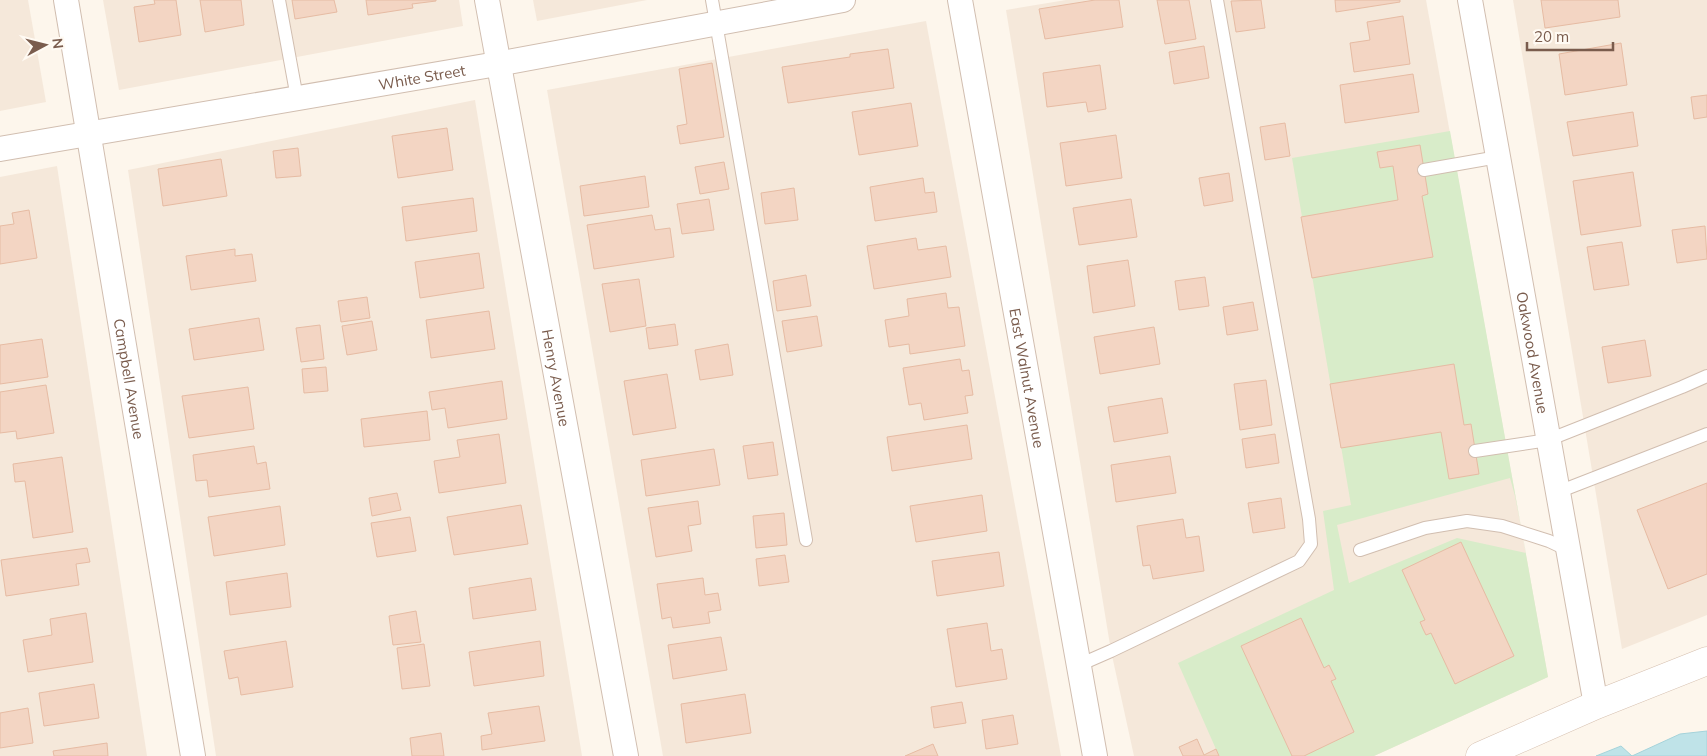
<svg xmlns="http://www.w3.org/2000/svg" width="1707" height="756" font-family="Mulish,sans-serif">
<rect width="100%" height="100%" fill="#fdf6ec"/>
<g fill="#f5e8da">
<path d="M0 0H28L46 102 0 111Z"/>
<path d="M103 0H459L463 26 119 90Z"/>
<path d="M533 0H647L537 21Z"/>
<path d="M1066 0H1426L1548 677 1374 756H1134L1111 651 1006 10Z"/>
<path d="M1513 0H1707V615L1622 649Z"/>
<path d="M926 21 1061 756H663L547 90Z"/>
<path d="M475 100 582 756H216L128 170Z"/>
<path d="M57 166 147 756H0V177Z"/>
</g>
<path fill="#d8ecc9" fill-rule="evenodd" d="M1450 131 1548 677 1374 756H1219L1178 663 1334 590 1323 511 1351 505 1292 158ZM1510 478 1515 496 1526 553 1457 538 1349 583 1337 525Z"/>
<path fill="#bfe3e8" stroke="#a5d3da" d="M1707 731V756H1596L1621 746 1632 756 1680 734Z"/>
<g fill="#f3d5c3" stroke="#e6bba3">
<path d="M154 0H176L181 35 139 42 134 7 155 4Z"/>
<path d="M200 0H241L244 25 205 32Z"/>
<path d="M292 0H334L337 12 295 19Z"/>
<path d="M366 0H436V1L412 4 413 8 368 15Z"/>
<path d="M1095 0H1119L1123 27 1045 39 1039 9Z"/>
<path d="M1157 0H1189L1196 39 1165 44Z"/>
<path d="M1261 0 1265 28 1236 32 1231 1Z"/>
<path d="M1335 0H1400V2L1336 12Z"/>
<path d="M1541 0H1618L1620 17 1545 28Z"/>
<path d="M1403 16 1410 64 1354 72 1350 43 1370 40 1367 22Z"/>
<path d="M1621 43 1627 85 1565 95 1559 54Z"/>
<path d="M1204 46 1209 78 1174 84 1169 52Z"/>
<path d="M888 49 894 88 788 103 782 67 850 57V54Z"/>
<path d="M712 63 724 137 680 144 677 126 687 124 679 69Z"/>
<path d="M1100 65 1106 109 1088 112 1086 102 1047 107 1043 73Z"/>
<path d="M1413 74 1419 112 1345 123 1340 85Z"/>
<path d="M1707 95V117L1694 119 1691 97Z"/>
<path d="M911 103 918 146 859 155 852 112Z"/>
<path d="M1633 112 1638 146 1573 156 1567 122Z"/>
<path d="M1285 123 1290 156 1265 160 1260 127Z"/>
<path d="M447 128 453 170 398 178 392 136Z"/>
<path d="M1116 135 1122 178 1066 186 1060 143Z"/>
<path d="M1420 145 1428 194 1422 196 1433 257 1312 278 1301 217 1398 200 1393 166 1380 168 1377 152Z"/>
<path d="M298 148 301 176 276 178 273 151Z"/>
<path d="M221 159 227 196 163 206 158 169Z"/>
<path d="M724 162 729 189 700 194 695 167Z"/>
<path d="M1633 172 1641 226 1581 235 1573 181Z"/>
<path d="M1229 173 1233 201 1204 206 1199 178Z"/>
<path d="M645 176 649 207 584 216 580 186Z"/>
<path d="M923 178 925 193 934 192 937 212 875 221 870 187Z"/>
<path d="M794 188 798 220 765 224 761 193Z"/>
<path d="M473 198 477 231 406 241 402 207Z"/>
<path d="M709 199 714 230 682 234 677 204Z"/>
<path d="M1131 199 1137 237 1079 245 1073 208Z"/>
<path d="M29 210 37 258 0 264V226L14 224 12 213Z"/>
<path d="M652 215 655 230 670 228 674 257 594 269 587 225Z"/>
<path d="M1705 226 1707 259 1677 263 1672 230Z"/>
<path d="M916 238 918 250 946 246 951 277 874 289 867 246Z"/>
<path d="M1622 242 1629 285 1594 290 1587 247Z"/>
<path d="M235 249V256L252 254 256 281 191 290 186 256Z"/>
<path d="M479 253 484 288 420 298 415 262Z"/>
<path d="M1128 260 1135 306 1093 313 1087 266Z"/>
<path d="M806 275 811 306 777 311 773 281Z"/>
<path d="M1205 277 1209 306 1179 310 1175 281Z"/>
<path d="M639 279 646 326 610 332 602 284Z"/>
<path d="M946 293 948 308 959 307 965 346 910 354 909 344 889 347 885 320 909 316 907 299Z"/>
<path d="M367 297 370 318 341 322 338 301Z"/>
<path d="M1253 302 1258 330 1227 335 1223 307Z"/>
<path d="M489 311 495 349 431 358 426 320Z"/>
<path d="M817 316 822 346 787 352 782 321Z"/>
<path d="M259 318 264 350 194 360 189 329Z"/>
<path d="M372 321 377 350 347 355 342 326Z"/>
<path d="M675 324 678 345 649 349 646 328Z"/>
<path d="M320 325 324 359 301 362 296 328Z"/>
<path d="M1154 327 1160 364 1100 374 1094 337Z"/>
<path d="M42 339 48 377 0 384V345Z"/>
<path d="M1645 340 1651 376 1608 383 1602 347Z"/>
<path d="M728 344 733 375 700 380 695 350Z"/>
<path d="M960 359 962 371 969 370 973 395 965 396 968 413 924 420 921 403 909 405 903 368Z"/>
<path d="M1454 364 1464 425 1471 424 1479 474 1449 479 1441 432 1341 448 1330 384Z"/>
<path d="M326 367 328 391 304 393 302 369Z"/>
<path d="M667 374 676 428 633 435 624 381Z"/>
<path d="M1266 380 1272 425 1240 430 1234 384Z"/>
<path d="M502 381 507 419 448 428 445 408 432 410 429 392Z"/>
<path d="M46 385 54 433 17 439 16 431 0 433V392Z"/>
<path d="M248 387 254 429 189 438 182 396Z"/>
<path d="M1162 398 1168 433 1114 442 1108 407Z"/>
<path d="M427 411 430 440 364 447 361 419Z"/>
<path d="M967 425 972 459 892 471 887 437Z"/>
<path d="M499 434 506 483 439 493 434 461 460 457 457 440Z"/>
<path d="M1275 434 1279 463 1246 468 1242 439Z"/>
<path d="M773 442 778 475 748 479 743 446Z"/>
<path d="M254 446 257 464 266 462 270 489 209 497 207 480 196 481 193 455Z"/>
<path d="M714 449 720 485 646 496 641 460Z"/>
<path d="M1170 456 1176 493 1116 502 1111 465Z"/>
<path d="M62 457 73 532 33 538 25 481 15 482 13 464Z"/>
<path d="M1707 483V574L1668 589 1637 510Z"/>
<path d="M397 493 401 510 372 516 369 498Z"/>
<path d="M982 495 987 531 916 542 910 506Z"/>
<path d="M1281 498 1285 528 1253 533 1248 503Z"/>
<path d="M698 501 701 524 688 526 692 551 656 557 648 508Z"/>
<path d="M521 505 528 544 454 555 447 517Z"/>
<path d="M280 506 285 545 214 556 208 517Z"/>
<path d="M784 513 787 545 756 548 753 516Z"/>
<path d="M410 517 416 551 377 557 371 523Z"/>
<path d="M1183 519 1186 538 1199 536 1204 571 1153 579 1150 565 1143 566 1137 526Z"/>
<path d="M1461 542 1514 656 1455 684 1431 633 1426 635 1423 629 1420 622 1425 620 1402 570Z"/>
<path d="M87 548 90 562 76 564 79 585 6 596 1 560Z"/>
<path d="M999 552 1004 586 937 596 932 561Z"/>
<path d="M785 555 789 582 759 586 756 559Z"/>
<path d="M287 573 291 607 230 615 226 582Z"/>
<path d="M531 578 536 610 473 619 469 588Z"/>
<path d="M703 578 705 595 718 593 721 610 708 612 710 623 673 628 671 617 662 619 657 584Z"/>
<path d="M416 611 421 642 393 645 389 616Z"/>
<path d="M86 613 93 662 28 672 23 640 52 635 50 619Z"/>
<path d="M1301 618 1324 668 1329 665 1336 679 1331 681 1354 732 1304 756H1292L1241 646Z"/>
<path d="M987 623 991 651 1002 649 1007 679 956 687 947 629Z"/>
<path d="M721 637 727 670 673 679 668 645Z"/>
<path d="M286 641 293 687 241 695 238 677 229 679 224 651Z"/>
<path d="M540 641 544 676 474 686 469 652Z"/>
<path d="M424 644 430 686 402 689 397 648Z"/>
<path d="M94 684 99 718 44 726 39 693Z"/>
<path d="M745 694 751 733 686 743 681 704Z"/>
<path d="M962 702 966 723 934 728 931 707Z"/>
<path d="M539 706 545 741 482 750 481 736 492 734 488 713Z"/>
<path d="M28 708 33 743 0 748V713Z"/>
<path d="M1013 715 1018 744 986 749 982 720Z"/>
<path d="M441 733 444 756H412L410 738Z"/>
<path d="M1197 739 1204 755 1216 749 1219 756H1183L1179 747Z"/>
<path d="M107 743 108 756H54L53 751Z"/>
<path d="M933 744 938 756H905Z"/>
</g>
<g fill="none" stroke-linecap="round" stroke-linejoin="round">
<g stroke="#d1beb0" stroke-width="14">
<g id="lane">
<path d="M279 0 297 98"/>
<path d="M712 0 806 540"/>
<path d="M1424 170 1498 157"/>
<path d="M1475 451 1548 440 1682 387 1707 376"/>
<path d="M1558 492 1707 434"/>
<path d="M1360 550 1425 528 1467 521 1502 526 1549 541 1568 550"/>
<path d="M1079 665 1111 651 1299 561 1311 544 1309 519 1217 0"/>
</g>
</g>
<g stroke="#d1beb0" stroke-width="26">
<g id="street">
<path id="s1" d="M66 0 193 756"/>
<path id="s2" d="M487 0 626 756"/>
<path id="s3" d="M960 0 1095 756"/>
<path id="s4" d="M1470 0 1596 705"/>
<path id="s5" d="M0 149 497 64 843 0"/>
</g>
</g>
<g stroke="#d6c0b0" stroke-width="29">
<path id="secondary" d="M1480 756 1596 705 1707 661"/>
</g>
<use href="#lane" stroke="#fff" stroke-width="12"/>
<use href="#street" stroke="#fff" stroke-width="24"/>
<use href="#secondary" stroke="#fff" stroke-width="28"/>
</g>
<g text-anchor="middle" dominant-baseline="central" stroke-width="4" stroke-linejoin="round" paint-order="stroke">
<g font-size="15" fill="#7a5c4d" stroke="#fffaf3">
<text stroke="none"><textPath href="#s5" startOffset="428">White Street</textPath></text>
<text stroke="none"><textPath href="#s4" startOffset="358">Oakwood Avenue</textPath></text>
<text stroke="none"><textPath href="#s1" startOffset="384">Campbell Avenue</textPath></text>
<text stroke="none"><textPath href="#s2" startOffset="384">Henry Avenue</textPath></text>
<text stroke="none"><textPath href="#s3" startOffset="384">East Walnut Avenue</textPath></text>
</g>
</g>
<g transform="translate(45 45) rotate(83)" stroke="#fffaf3" stroke-width="4" paint-order="stroke">
<path d="M0-4L9 19L0 12L-9 19Z" fill="#7a5c4d"/>
<text y="-8" font-size="14" font-weight="bold" text-anchor="middle" fill="#7a5c4d">N</text>
</g>
<path d="M1527 42v8h86v-8" fill="none" stroke="#7a5c4d" stroke-width="2.5"/>
<text x="1534" y="42" font-size="15" fill="#7a5c4d" stroke="#fffaf3" stroke-width="4" paint-order="stroke">20 m</text>
</svg>
